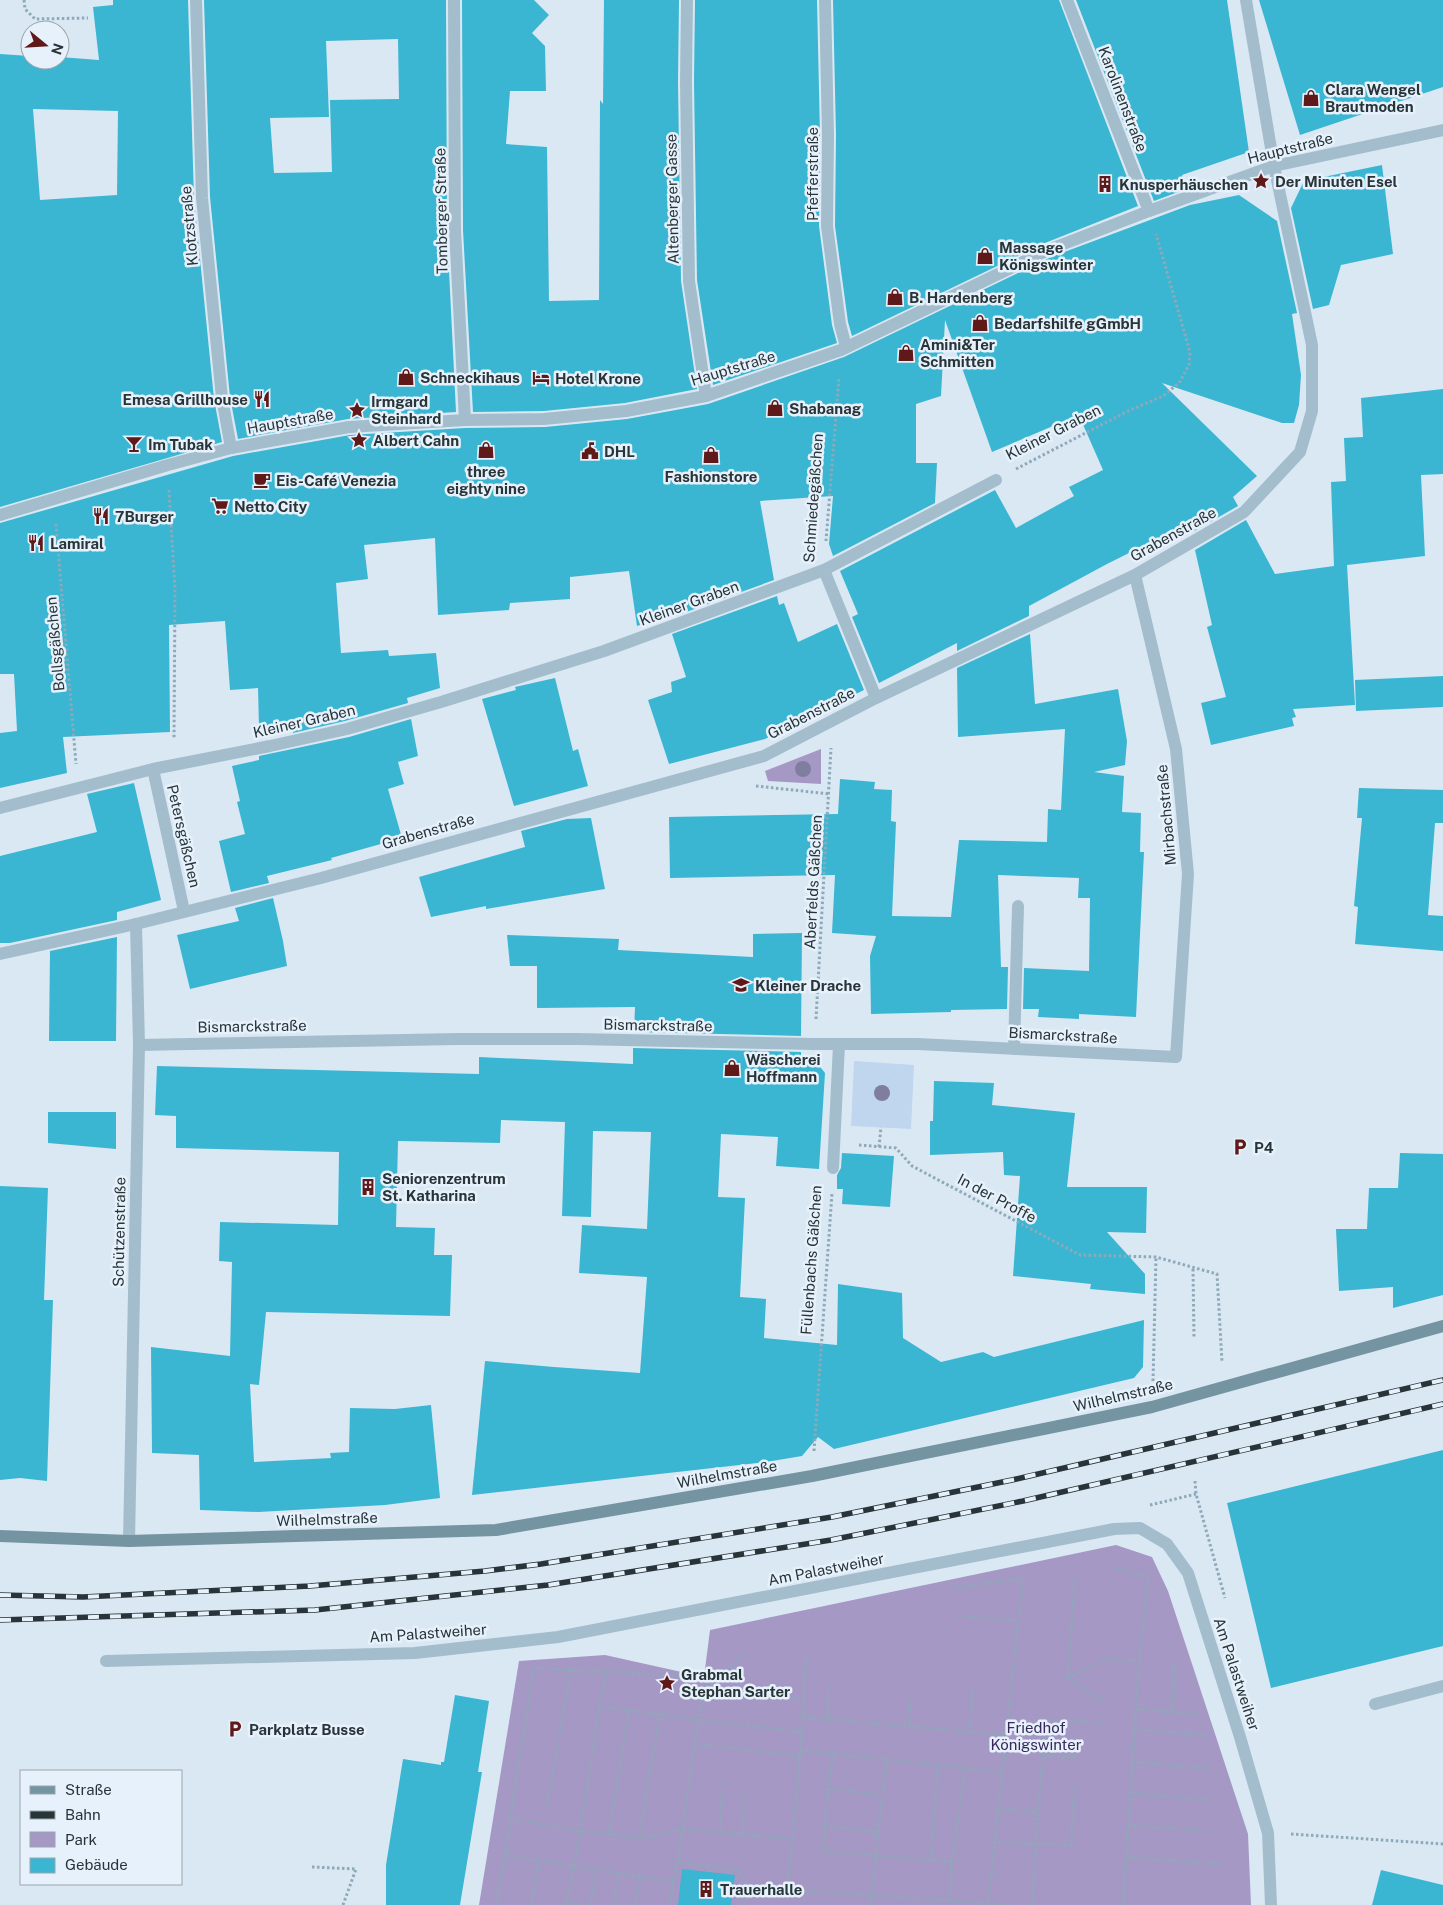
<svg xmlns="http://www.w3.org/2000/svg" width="1443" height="1905" font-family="'Public Sans',sans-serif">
<rect width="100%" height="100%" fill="#dae8f4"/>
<g fill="#a598c5">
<path d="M821 749V784L768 781 765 771Z"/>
<path d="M1116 1545 1152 1557 1168 1591 1248 1834 1251 1905H479L519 1661 605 1655 704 1677 710 1630Z"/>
</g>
<path fill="#bfd6ee" d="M854 1061 914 1065 911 1129 851 1126Z"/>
<g fill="#3ab6d2" fill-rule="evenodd">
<path d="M113 0H188L194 199 214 399 222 442 0 507V54L30 56V60H60V57L99 60 93 7 113 5ZM33 109 118 111 117 195 40 200Z"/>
<path d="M204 0H446L447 230 456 412 348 419 238 439 230 397 210 197ZM398 39 399 99 330 100 332 172 274 173 270 118 329 117 326 41Z"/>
<path d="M462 0H534L549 15 532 33 545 46 546 91H510L506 144 547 147 549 301 599 300 600 100 603 104 604 0H679L678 82 681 281 697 389 625 403 544 411 473 412 463 230Z"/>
<path d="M695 0H817L820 135 819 226 832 325 837 343 713 385 697 280 694 82Z"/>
<path d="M833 0H1059L1138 206 1045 243 852 336 848 322 835 226 836 135Z"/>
<path d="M1076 0H1227L1249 152 1182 175 1186 189 1154 201Z"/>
<path d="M1259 0H1443V87L1300 135Z"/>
<path d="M1382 165 1393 254 1341 265 1329 305 1313 309 1291 208 1304 181Z"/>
<path d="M1239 195 1277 221 1297 313 1292 314 1301 375 1299 405 1294 423H1282L1162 383 1257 476 1233 497 1238 506 1191 533 1189 523 1107 564 1029 606V616L957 651V643L879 683 852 617 858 614 840 571 995 490 1016 528 1074 496 1069 487 1103 470 1081 420 1069 425 1067 420 992 452 945 320 941 396 916 404V463H937L935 503 833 556 829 544 833 496 760 501 774 580 667 619 666 616 637 626 629 571 570 577V599L510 603 509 610 438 615 435 538 364 545 368 579 336 583 341 653 388 650 389 656 436 653 440 688 407 698 408 703 345 721 293 733 292 725 259 727 258 688 230 690 225 621 169 625 170 732 63 737 67 773 0 788V733L17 731 14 674H0V523L233 456 350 435 465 428 545 427 627 419 708 404 844 357 1051 257 1190 205Z"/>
<path d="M1443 389V474L1421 475 1425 556 1347 565 1355 705 1293 709 1296 717 1292 718 1294 726 1211 745 1201 703 1226 697 1207 627 1212 625 1195 550 1246 520 1275 574 1334 566 1331 482 1346 481 1344 438 1363 437 1361 398Z"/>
<path d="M777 596 779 605 784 603 798 642 837 624 864 690 765 739 669 764 648 700 672 692 671 682 686 677 672 634Z"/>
<path d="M1030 634 1035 704 1118 689 1127 741 1125 765 1094 772 1124 776 1122 812 1141 813 1140 852H1144L1136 1017 1079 1014V1019L1038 1017 1039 1009H1023L1024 968 1089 971 1090 898H1078L1079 878 998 875 1001 967H1008L1007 1009 951 1010V1012L871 1014 870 956 876 936 832 933 835 875 670 878 669 817 838 814 840 779 875 782 874 789 892 790 891 821 896 822 892 916 951 917 959 840 1047 842 1048 809 1061 810 1065 729 958 737 957 668Z"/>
<path d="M1443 676V707L1356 711 1355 680Z"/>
<path d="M555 678 573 751 578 749 588 786 514 806 482 699 516 690 515 687Z"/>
<path d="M411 719 418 756 398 762 404 784 388 789 402 838 331 858 332 860 267 876 269 883 231 892 219 841 245 834 237 802 240 801 232 766 259 760V756L349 737Z"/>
<path d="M134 783 161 900 117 912V920L10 943H0V856L97 832 87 794Z"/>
<path d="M1359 788 1443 790V823H1435L1428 915 1443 916V951L1355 944 1358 907 1354 906 1362 818H1357Z"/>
<path d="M591 818 605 889 486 909V906L431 917 419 877 525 847 521 831 567 819Z"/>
<path d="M273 898 283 941 287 966 190 989 177 935 239 921 235 908Z"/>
<path d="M802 933 801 1036 634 1032 635 1007 537 1008V966H510L507 935 619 939 618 950 753 957V934Z"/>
<path d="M117 937 116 1041H49L50 951Z"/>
<path d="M633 1048 801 1052V1063H817L825 1073 819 1169 776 1166 778 1137 721 1134 718 1197 745 1198 740 1297 766 1299 764 1338 837 1345 838 1284 902 1293 903 1338 941 1362 983 1352 994 1357 1144 1320 1143 1367 1134 1378 834 1449 818 1437 802 1456 766 1462 472 1495 485 1361 554 1367 640 1373 647 1277 579 1273 582 1225 647 1229 651 1132 593 1131 591 1217 562 1216 565 1122 501 1120 500 1143 398 1141 396 1227 435 1228 434 1255H452L450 1316 266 1312 259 1385 250 1384 254 1462 331 1458 330 1453 349 1452 350 1408 395 1409 431 1405 440 1498 385 1505 258 1512 200 1510 199 1455 152 1453 151 1347 230 1356 232 1262 219 1261 220 1222 338 1225 339 1152 176 1148V1116L155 1115 157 1066 479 1074V1057L633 1064Z"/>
<path d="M934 1081 994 1083 992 1105 1075 1113 1067 1187H1147L1146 1233 1107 1232 1145 1274V1294L1090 1289 1091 1284 1013 1276 1020 1176 1004 1175 1003 1152 930 1155V1121H933Z"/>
<path d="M48 1112H116V1149L48 1143Z"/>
<path d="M842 1153 894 1156 890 1207 842 1204 843 1189H837V1175L841 1168Z"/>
<path d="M1400 1153 1443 1154V1295L1393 1308V1287L1339 1291 1336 1229H1367L1369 1188H1398Z"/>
<path d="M0 1186 48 1188 44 1300H53L47 1481 20 1478 0 1480Z"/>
<path d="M1443 1450V1646L1271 1688 1227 1503Z"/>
<path d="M455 1695 489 1701 478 1772H482L460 1905H386V1865L403 1759 441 1765V1762H444Z"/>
<path d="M682 1869 735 1875 731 1905H678Z"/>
<path d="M1381 1870 1443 1885V1905H1372Z"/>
</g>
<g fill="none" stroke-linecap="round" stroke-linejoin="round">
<g stroke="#8ea9b9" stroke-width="3" stroke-dasharray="2.5 2.5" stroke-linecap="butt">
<path d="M24 0 25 9 35 19 88 18"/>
<path d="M1016 469 1128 411 1163 396 1179 383 1189 365 1190 352 1156 234"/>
<path d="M169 490 175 589 174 739"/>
<path d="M56 524 76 764"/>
<path d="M826 541 839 378"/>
<path d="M756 786 830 794"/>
<path d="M816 1019 831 748"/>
<path d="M859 1145 896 1148 912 1166 1080 1255 1156 1257 1217 1274 1222 1362"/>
<path d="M879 1147 881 1127"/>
<path d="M1193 1269 1194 1339"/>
<path d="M1153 1381 1156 1257"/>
<path d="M814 1451 832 1193"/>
<path d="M1195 1481 1196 1494 1225 1598"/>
<path d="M1150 1505 1196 1494"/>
<path d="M954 1588 1023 1578 988 1904"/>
<path d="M958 1616 1017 1621"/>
<path d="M745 1653 703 1690 677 1862 736 1869 749 1887 1010 1905"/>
<path d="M1068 1677 1075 1579"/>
<path d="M1068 1678 1108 1659 1139 1661 1148 1577 1114 1567"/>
<path d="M1068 1678 1105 1703"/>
<path d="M703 1690 804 1699"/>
<path d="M600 1706 606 1672"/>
<path d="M1136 1709 1198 1714"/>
<path d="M1173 1712 1174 1661"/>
<path d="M803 1717 969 1732 1006 1734"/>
<path d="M827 1719 829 1684"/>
<path d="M909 1726 910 1699"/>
<path d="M1134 1730 1207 1735"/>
<path d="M969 1732 973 1687"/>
<path d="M694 1744 800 1756"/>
<path d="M800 1750 1002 1772"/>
<path d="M833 1753 828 1789 823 1851 952 1862 950 1901"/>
<path d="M1042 1755 1075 1758"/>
<path d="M1132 1762 1210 1768"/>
<path d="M828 1789 882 1795"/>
<path d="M1130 1793 1210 1800"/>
<path d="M547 1805 571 1670"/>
<path d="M998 1809 1038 1812"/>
<path d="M510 1818 534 1668 716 1678"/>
<path d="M1128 1825 1212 1831"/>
<path d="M824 1826 878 1832 887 1759"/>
<path d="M720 1833 723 1782"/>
<path d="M609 1834 639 1839 660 1714"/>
<path d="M1291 1834 1443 1844"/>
<path d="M742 1835 745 1794"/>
<path d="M639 1839 682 1829 793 1839"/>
<path d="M994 1842 1071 1845 1075 1781"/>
<path d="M505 1855 510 1818 580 1831 609 1834 629 1710"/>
<path d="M1128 1857 1224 1864"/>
<path d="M931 1860 938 1766"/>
<path d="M952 1862 965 1769"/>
<path d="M312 1867 356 1869 343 1905"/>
<path d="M673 1882 677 1862"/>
<path d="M788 1889 802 1732 806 1657"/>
<path d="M566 1902 580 1905"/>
<path d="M496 1905 505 1855 673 1882 670 1905"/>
<path d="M531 1905 539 1861"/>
<path d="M566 1905 574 1867 600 1706 698 1720 802 1732"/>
<path d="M590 1905 596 1871"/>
<path d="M613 1905 619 1875"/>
<path d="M635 1905 640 1878"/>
<path d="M744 1905 749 1887"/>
<path d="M871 1905 878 1832"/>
<path d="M1032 1905 1038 1812 1046 1720 1104 1723"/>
<path d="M1123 1905 1139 1661"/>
</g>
<g stroke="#a4bdcd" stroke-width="12">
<path d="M824 570 876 698"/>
<path d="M153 769 184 911"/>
<path d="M0 808 153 769 270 746 347 729 441 702 604 651 824 570 996 480"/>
<path d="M1014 1049 1018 906"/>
<path d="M833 1168 839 1045"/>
<path d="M1375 1704 1443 1686"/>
</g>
<g stroke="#a4bdcd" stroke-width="12">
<path d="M196 0 202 198 222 398 231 448"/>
<path d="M454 0 455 230 465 420"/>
<path d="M687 0 686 82 689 281 706 396"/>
<path d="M825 0 828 135 827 226 840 324 846 347"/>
<path d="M1067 0 1149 211"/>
<path d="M0 515 168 465 231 448 349 427 465 420 544 419 626 411 706 396 841 350 1048 250 1149 211 1274 166 1443 130"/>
<path d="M0 954 136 924 321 878 764 756 876 698 1135 575 1244 512 1300 452 1312 411V345L1274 166 1246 0"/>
<path d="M139 1045 458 1039H577L814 1044H918L1176 1057 1188 874 1176 749 1135 575"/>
<path d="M129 1541 139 1045 136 924"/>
<path d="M106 1661 415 1653 558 1637 1114 1529 1140 1528 1167 1544 1188 1573 1240 1737 1268 1833 1271 1905"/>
</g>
<path stroke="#7594a1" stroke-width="12" d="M0 1536 129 1541 496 1530 812 1476 1152 1407 1443 1326"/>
<g stroke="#273438" stroke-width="5.5">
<g id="rail">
<path d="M0 1595 83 1597 310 1586 485 1571 541 1564 832 1517 1012 1480 1443 1380"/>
<path d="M0 1620 315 1610 548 1585 831 1540 1023 1501 1443 1404"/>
</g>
</g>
<use href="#rail" stroke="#e7f1fb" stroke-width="4" stroke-dasharray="11" stroke-linecap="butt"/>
</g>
<g fill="#807e9f">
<circle cx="803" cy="769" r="8"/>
<circle cx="882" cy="1093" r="8"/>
</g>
<defs>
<g id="shop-bare" transform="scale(1.35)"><path d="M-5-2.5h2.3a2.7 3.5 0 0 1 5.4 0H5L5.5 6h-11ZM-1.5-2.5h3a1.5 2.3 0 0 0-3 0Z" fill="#5e1918" stroke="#e7f1fb" stroke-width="2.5" paint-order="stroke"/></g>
<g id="sight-bare" transform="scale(1.35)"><path d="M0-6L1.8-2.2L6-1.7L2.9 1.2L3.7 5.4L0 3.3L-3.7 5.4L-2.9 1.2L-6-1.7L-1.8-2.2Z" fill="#5e1918" stroke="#e7f1fb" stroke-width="2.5" paint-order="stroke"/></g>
<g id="building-bare" transform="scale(1.35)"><path d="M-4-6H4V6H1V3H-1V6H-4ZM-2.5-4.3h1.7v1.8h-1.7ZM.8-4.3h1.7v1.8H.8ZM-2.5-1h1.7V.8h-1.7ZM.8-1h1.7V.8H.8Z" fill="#5e1918" stroke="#e7f1fb" stroke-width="2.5" paint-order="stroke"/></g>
<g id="hotel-bare" transform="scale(1.35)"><path d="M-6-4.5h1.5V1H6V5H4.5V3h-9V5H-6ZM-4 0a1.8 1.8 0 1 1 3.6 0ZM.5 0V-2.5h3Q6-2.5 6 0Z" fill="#5e1918" stroke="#e7f1fb" stroke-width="2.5" paint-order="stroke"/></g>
<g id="restaurant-bare" transform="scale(1.35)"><path d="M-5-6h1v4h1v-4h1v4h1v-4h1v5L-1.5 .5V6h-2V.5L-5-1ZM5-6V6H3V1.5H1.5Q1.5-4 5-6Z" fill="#5e1918" stroke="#e7f1fb" stroke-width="2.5" paint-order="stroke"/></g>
<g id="bar-bare" transform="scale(1.35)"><path d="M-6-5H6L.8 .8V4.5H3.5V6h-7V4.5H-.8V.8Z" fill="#5e1918" stroke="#e7f1fb" stroke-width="2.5" paint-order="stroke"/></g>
<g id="civic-bare" transform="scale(1.35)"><path d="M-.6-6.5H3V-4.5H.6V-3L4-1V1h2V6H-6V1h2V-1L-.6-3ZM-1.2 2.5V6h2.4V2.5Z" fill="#5e1918" stroke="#e7f1fb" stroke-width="2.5" paint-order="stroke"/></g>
<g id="cafe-bare" transform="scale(1.35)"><path d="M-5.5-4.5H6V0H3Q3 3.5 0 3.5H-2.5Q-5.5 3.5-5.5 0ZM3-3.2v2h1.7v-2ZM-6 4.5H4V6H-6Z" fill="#5e1918" stroke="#e7f1fb" stroke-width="2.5" paint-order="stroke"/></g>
<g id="supermarket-bare" transform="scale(1.35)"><path d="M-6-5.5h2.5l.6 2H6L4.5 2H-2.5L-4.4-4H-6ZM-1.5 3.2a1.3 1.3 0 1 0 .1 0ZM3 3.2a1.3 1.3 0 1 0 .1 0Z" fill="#5e1918" stroke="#e7f1fb" stroke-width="2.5" paint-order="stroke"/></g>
<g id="school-bare" transform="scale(1.35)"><path d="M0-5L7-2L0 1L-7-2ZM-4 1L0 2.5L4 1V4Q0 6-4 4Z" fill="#5e1918" stroke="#e7f1fb" stroke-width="2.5" paint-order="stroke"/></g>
<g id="parking-bare" transform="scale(1.35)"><path d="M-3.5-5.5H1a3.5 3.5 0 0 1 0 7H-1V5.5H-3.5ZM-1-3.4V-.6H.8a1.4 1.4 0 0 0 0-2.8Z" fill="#5e1918" stroke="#e7f1fb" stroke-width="2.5" paint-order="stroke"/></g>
</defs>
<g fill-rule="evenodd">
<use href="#shop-bare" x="1311" y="98"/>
<use href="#sight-bare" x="1261" y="181"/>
<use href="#building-bare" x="1105" y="184"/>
<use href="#shop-bare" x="985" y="256"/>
<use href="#shop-bare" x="895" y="297"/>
<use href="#shop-bare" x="980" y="323"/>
<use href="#shop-bare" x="906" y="353"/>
<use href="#shop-bare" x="406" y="377"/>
<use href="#hotel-bare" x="541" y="378"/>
<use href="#restaurant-bare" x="262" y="399"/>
<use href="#shop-bare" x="775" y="408"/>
<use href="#sight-bare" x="357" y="410"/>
<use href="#sight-bare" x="359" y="440"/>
<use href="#bar-bare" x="134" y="444"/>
<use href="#shop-bare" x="486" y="450"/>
<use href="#civic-bare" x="590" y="451"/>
<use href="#shop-bare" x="711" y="455"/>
<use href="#cafe-bare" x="262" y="480"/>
<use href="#supermarket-bare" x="220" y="506"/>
<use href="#restaurant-bare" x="101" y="516"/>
<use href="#restaurant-bare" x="36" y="543"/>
<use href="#school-bare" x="741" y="985"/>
<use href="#shop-bare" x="732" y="1068"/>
<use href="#parking-bare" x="1240" y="1147"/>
<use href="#building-bare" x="368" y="1187"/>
<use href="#sight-bare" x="667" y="1683"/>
<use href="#parking-bare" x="235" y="1729"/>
<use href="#building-bare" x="706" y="1889"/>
</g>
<g text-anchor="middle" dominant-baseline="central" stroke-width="5" stroke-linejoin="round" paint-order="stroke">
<g font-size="15" font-weight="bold" fill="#273438" stroke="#e7f1fb" text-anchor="start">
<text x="1325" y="89">Clara Wengel<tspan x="1325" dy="17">Brautmoden</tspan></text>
<text x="1275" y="181">Der Minuten Esel</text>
<text x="1119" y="184">Knusperhäuschen</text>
<text x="999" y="247">Massage<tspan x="999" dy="17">Königswinter</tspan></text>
<text x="909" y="297">B. Hardenberg</text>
<text x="994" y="323">Bedarfshilfe gGmbH</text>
<text x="920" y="344">Amini&amp;Ter<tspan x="920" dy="17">Schmitten</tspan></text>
<text x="420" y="377">Schneckihaus</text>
<text x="555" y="378">Hotel Krone</text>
<text x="248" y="399" text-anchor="end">Emesa Grillhouse</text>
<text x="371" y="401">Irmgard<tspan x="371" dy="17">Steinhard</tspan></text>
<text x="789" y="408">Shabanag</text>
<text x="373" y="440">Albert Cahn</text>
<text x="148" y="444">Im Tubak</text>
<text x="604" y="451">DHL</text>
<text x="486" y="471" text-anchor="middle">three<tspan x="486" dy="17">eighty nine</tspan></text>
<text x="711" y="476" text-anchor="middle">Fashionstore</text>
<text x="276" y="480">Eis-Café Venezia</text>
<text x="234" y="506">Netto City</text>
<text x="115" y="516">7Burger</text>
<text x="50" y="543">Lamiral</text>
<text x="755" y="985">Kleiner Drache</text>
<text x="746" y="1059">Wäscherei<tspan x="746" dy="17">Hoffmann</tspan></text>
<text x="1254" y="1147">P4</text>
<text x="382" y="1178">Seniorenzentrum<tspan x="382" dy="17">St. Katharina</tspan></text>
<text x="681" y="1674">Grabmal<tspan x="681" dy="17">Stephan Sarter</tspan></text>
<text x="249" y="1729">Parkplatz Busse</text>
<text x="720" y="1889">Trauerhalle</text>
</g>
<g font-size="15" fill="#273438" stroke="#e7f1fb">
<text transform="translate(1123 99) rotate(69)">Karolinenstraße</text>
<text transform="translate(1290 148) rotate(-14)">Hauptstraße</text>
<text transform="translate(812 174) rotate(-90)">Pfefferstraße</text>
<text transform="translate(672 199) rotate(-91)">Altenberger Gasse</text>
<text transform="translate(441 211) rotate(-91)">Tomberger Straße</text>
<text transform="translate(189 226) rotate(-95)">Klotzstraße</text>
<text transform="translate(733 368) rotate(-17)">Hauptstraße</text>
<text transform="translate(290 421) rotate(-10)">Hauptstraße</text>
<text transform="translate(1053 432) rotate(-27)">Kleiner Graben</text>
<text transform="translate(813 498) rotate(-86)">Schmiedegäßchen</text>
<text transform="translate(1173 534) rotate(-29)">Grabenstraße</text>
<text transform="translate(689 603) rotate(-20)">Kleiner Graben</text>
<text transform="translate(55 644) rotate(-95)">Bollsgäßchen</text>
<text transform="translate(811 713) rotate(-27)">Grabenstraße</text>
<text transform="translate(304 721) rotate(-13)">Kleiner Graben</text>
<text transform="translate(1166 815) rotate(-95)">Mirbachstraße</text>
<text transform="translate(428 831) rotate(-16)">Grabenstraße</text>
<text transform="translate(184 836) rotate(77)">Petersgäßchen</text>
<text transform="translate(813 882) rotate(-87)">Aberfelds Gäßchen</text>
<text transform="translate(658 1025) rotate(1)">Bismarckstraße</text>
<text transform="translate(252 1026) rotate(-1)">Bismarckstraße</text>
<text transform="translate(1063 1035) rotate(3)">Bismarckstraße</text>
<text transform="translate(997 1198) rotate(28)">In der Proffe</text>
<text transform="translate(119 1232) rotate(-89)">Schützenstraße</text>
<text transform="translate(811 1260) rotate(-86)">Füllenbachs Gäßchen</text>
<text transform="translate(1123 1395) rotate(-13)">Wilhelmstraße</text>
<text transform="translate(727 1474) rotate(-10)">Wilhelmstraße</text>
<text transform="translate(327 1519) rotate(-2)">Wilhelmstraße</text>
<text transform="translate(826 1569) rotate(-11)">Am Palastweiher</text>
<text transform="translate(428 1633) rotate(-4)">Am Palastweiher</text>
<text transform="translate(1237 1674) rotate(72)">Am Palastweiher</text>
</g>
<g font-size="15" fill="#372859" stroke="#e7f1fb">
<text x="1036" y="1727">Friedhof<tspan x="1036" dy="17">Königswinter</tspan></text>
</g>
</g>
<rect x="20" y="1770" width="162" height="115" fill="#e7f1fb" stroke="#9aa5ad"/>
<rect x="30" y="1786" width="25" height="8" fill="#7594a1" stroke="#9aa5ad"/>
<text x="65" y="1795" font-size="15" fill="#273438">Straße</text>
<rect x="30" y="1811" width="25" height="8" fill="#273438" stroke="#9aa5ad"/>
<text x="65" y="1820" font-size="15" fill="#273438">Bahn</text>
<rect x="30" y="1832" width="25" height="15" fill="#a598c5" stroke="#9aa5ad"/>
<text x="65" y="1845" font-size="15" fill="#273438">Park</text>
<rect x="30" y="1858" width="25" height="15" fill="#3ab6d2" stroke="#9aa5ad"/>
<text x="65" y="1870" font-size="15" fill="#273438">Gebäude</text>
<g transform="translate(45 45) rotate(108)"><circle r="24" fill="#e7f1fb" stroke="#9aa5ad"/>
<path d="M0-4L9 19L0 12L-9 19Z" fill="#5e1918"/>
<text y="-8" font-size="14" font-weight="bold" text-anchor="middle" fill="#273438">N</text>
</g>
</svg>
